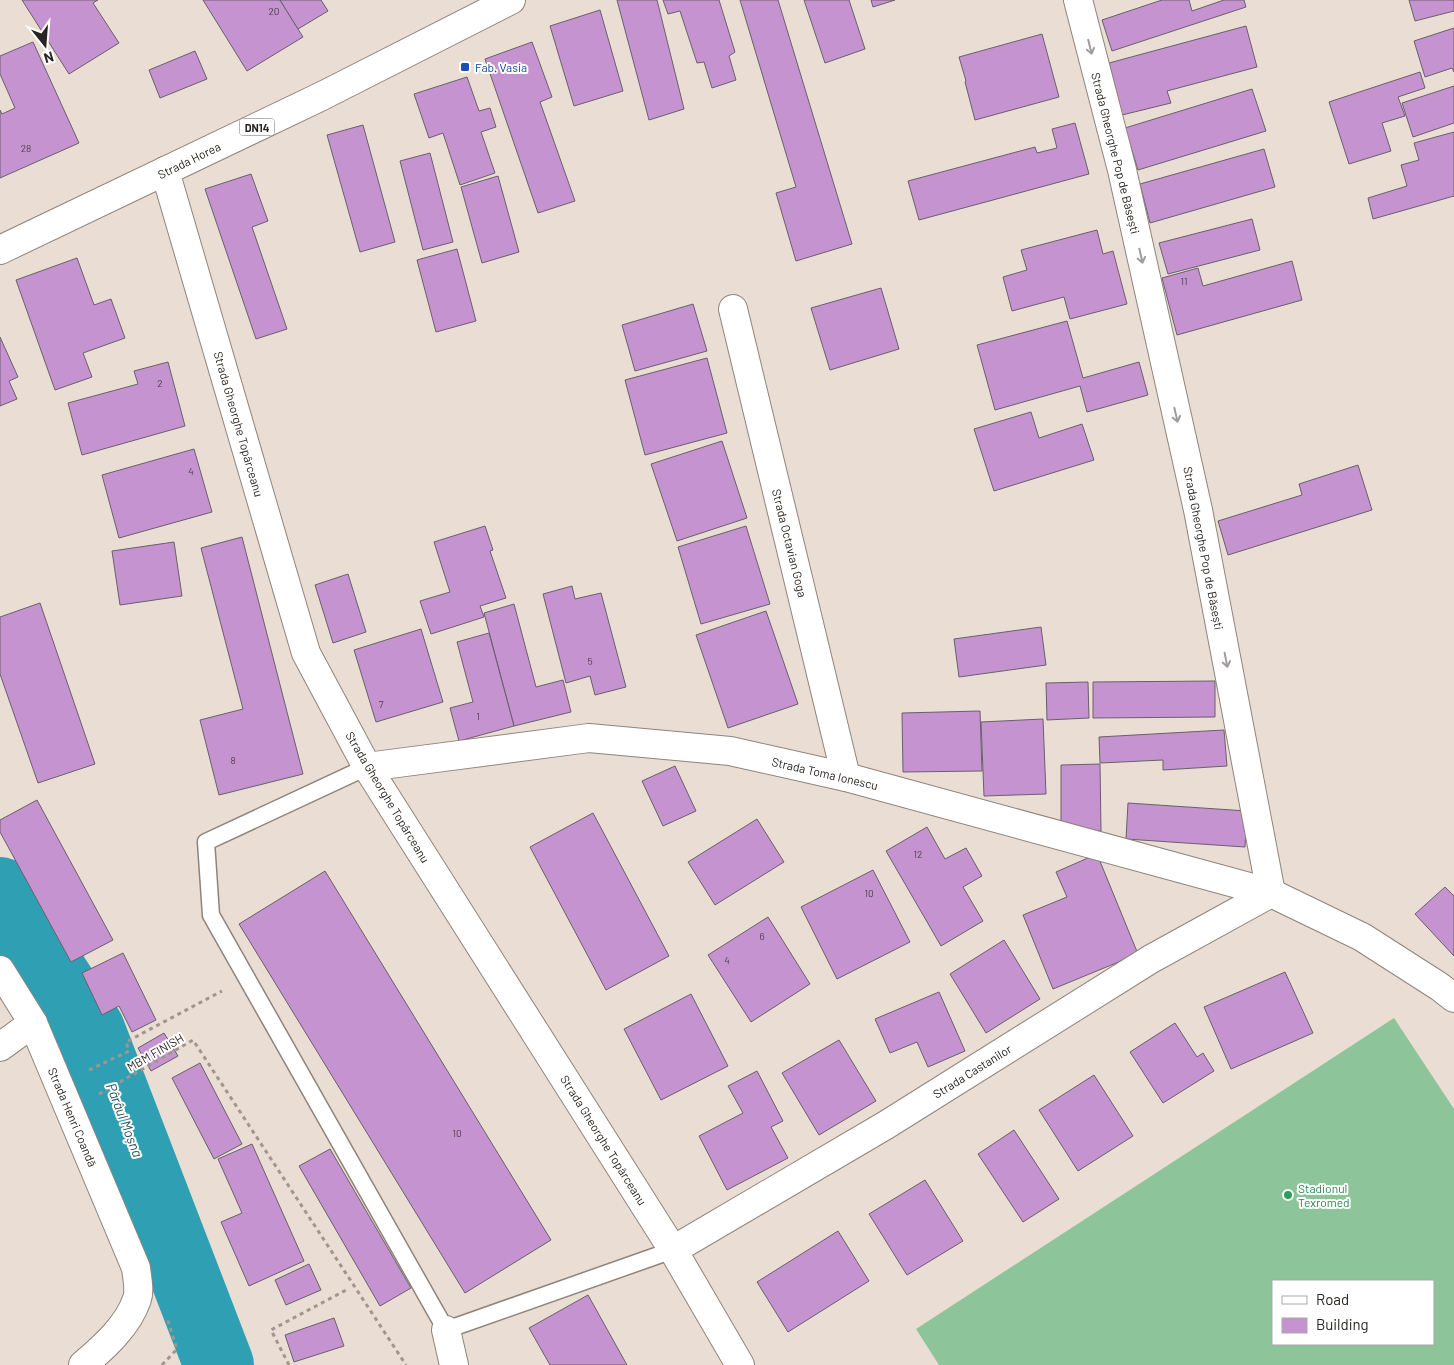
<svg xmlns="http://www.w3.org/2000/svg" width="1454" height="1365" font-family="Barlow,sans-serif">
<rect width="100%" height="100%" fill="#eaddd4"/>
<path fill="#8ec49a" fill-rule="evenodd" d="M1394 1018 1454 1109V1365H939L916 1329ZM1273 1281H1433V1344H1273Z"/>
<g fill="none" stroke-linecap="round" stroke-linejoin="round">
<path stroke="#2fa0b4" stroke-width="70" d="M0 892 90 1030 219 1365"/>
</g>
<g fill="#c593cf" stroke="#68606a">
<path d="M22 0H98L93 3 119 43 69 74Z"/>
<path d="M203 0H280L303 37 247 71Z"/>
<path d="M280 0H321L328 11 298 29Z"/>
<path d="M617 0H657L684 109 649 120Z"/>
<path d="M663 0H719L735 52 729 56 736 80 712 88 704 62 697 63 680 11 668 14Z"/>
<path d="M740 0H778L852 244 796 261 776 193 796 187Z"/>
<path d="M804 0H849L865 49 825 63Z"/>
<path d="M871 0H895L873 7Z"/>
<path d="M1162 0H1189L1192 11 1224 0H1244L1246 7 1112 51 1102 20Z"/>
<path d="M1409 0H1454V11L1415 21Z"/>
<path d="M600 10 623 91 574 106 550 26Z"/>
<path d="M1246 26 1257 67 1167 91 1171 103 1122 115 1109 63Z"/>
<path d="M1454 28V72L1452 68 1425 77 1414 41Z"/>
<path d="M1042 34 1059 97 975 120 965 82 966 81 959 57Z"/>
<path d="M33 42 79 143 0 178V110L2 114 15 108 0 74V56Z"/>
<path d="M532 42 552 97 540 102 575 201 538 213 485 59Z"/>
<path d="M195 51 207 79 160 98 149 70Z"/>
<path d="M1420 72 1425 88 1398 97 1405 116 1382 123 1391 151 1349 164 1329 102Z"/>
<path d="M467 77 479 111 490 108 496 127 481 132 495 173 460 185 443 133 429 138 414 94Z"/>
<path d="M1454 86V123L1413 137 1402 103Z"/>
<path d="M1252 89 1266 131 1138 170 1125 128Z"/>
<path d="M1075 123 1089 174 919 220 908 181 1035 147 1037 153 1057 148 1052 129Z"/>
<path d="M363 125 395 242 360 252 327 135Z"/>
<path d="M1454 132V196L1373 219 1368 198 1407 186 1401 165 1419 160 1414 143Z"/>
<path d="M1264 149 1275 187 1150 223 1140 184Z"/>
<path d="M430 153 453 242 423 250 400 161Z"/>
<path d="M251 174 268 221 252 227 287 329 256 339 205 189Z"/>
<path d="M498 176 519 252 482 263 461 187Z"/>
<path d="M1252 219 1260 250 1168 274 1159 243Z"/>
<path d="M1097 230 1103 254 1113 251 1127 304 1070 319 1064 297 1012 311 1003 277 1027 270 1021 250Z"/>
<path d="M457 249 476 321 436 332 417 260Z"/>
<path d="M77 258 94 305 111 299 125 338 83 353 92 377 55 390 16 280Z"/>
<path d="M1292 261 1302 300 1177 335 1162 278 1198 268 1203 286Z"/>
<path d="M881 288 899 349 830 370 811 308Z"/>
<path d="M693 304 707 351 635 371 622 325Z"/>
<path d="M1067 321 1083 378 1139 362 1148 395 1087 412 1080 386 995 410 977 345Z"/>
<path d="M0 337 18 377 9 381 17 399 0 406Z"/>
<path d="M707 358 727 433 645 455 625 380Z"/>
<path d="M168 362 185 426 82 455 68 403 138 384 134 371Z"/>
<path d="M1031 412 1039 438 1082 424 1094 460 994 491 974 429Z"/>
<path d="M722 441 747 518 677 541 651 464Z"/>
<path d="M194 449 212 512 119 538 102 475Z"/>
<path d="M1358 465 1372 510 1228 555 1218 521 1302 495 1299 484Z"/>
<path d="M485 526 493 550 490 551 506 598 480 606 484 617 431 634 420 601 450 592 434 542Z"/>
<path d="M746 526 770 604 701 624 678 547Z"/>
<path d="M242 537 303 774 219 795 200 720 243 709 201 548Z"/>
<path d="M174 542 182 596 120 605 112 551Z"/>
<path d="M348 574 366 632 333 643 315 585Z"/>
<path d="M572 586 575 599 601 593 626 687 595 695 590 676 566 683 543 594Z"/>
<path d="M40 603 95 764 38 783 0 674V617Z"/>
<path d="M514 604 536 687 563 680 571 712 514 726 484 613Z"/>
<path d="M766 611 798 704 728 728 696 635Z"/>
<path d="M1041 627 1046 665 959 677 954 639Z"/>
<path d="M421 629 443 702 376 722 354 650Z"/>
<path d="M489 633 514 726 459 741 450 708 473 702 457 642Z"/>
<path d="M1215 681V717L1093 718V682Z"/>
<path d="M1088 682 1089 718 1047 720 1046 683Z"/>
<path d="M980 711 982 771 903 772 902 713Z"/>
<path d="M1043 719 1046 794 984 796 981 722Z"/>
<path d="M1224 730 1227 766 1163 770V760L1100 763 1099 737Z"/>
<path d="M1100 764 1101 831 1061 832V765Z"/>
<path d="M675 766 696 811 663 826 642 781Z"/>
<path d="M37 800 113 940 71 962 0 832V820Z"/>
<path d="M1128 803 1247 811 1245 847 1126 839Z"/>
<path d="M593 813 669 956 606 990 530 847Z"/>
<path d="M757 819 784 862 715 905 688 862Z"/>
<path d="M927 827 945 859 966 848 982 876 963 887 983 921 941 946 886 851Z"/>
<path d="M1097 854 1138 954 1053 989 1023 915 1067 897 1056 872Z"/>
<path d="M873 870 910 942 837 979 801 907Z"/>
<path d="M325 871 551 1240 465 1293 239 924Z"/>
<path d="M1445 887 1454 896V956L1415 914Z"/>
<path d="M768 917 810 984 751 1022 708 955Z"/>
<path d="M1004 940 1040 999 986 1033 950 974Z"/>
<path d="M123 953 156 1020 132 1032 119 1006 102 1015 82 973Z"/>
<path d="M1285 972 1313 1033 1231 1069 1204 1007Z"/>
<path d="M939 992 965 1051 928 1067 917 1042 890 1053 875 1019Z"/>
<path d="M691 994 728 1066 661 1100 624 1029Z"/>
<path d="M1175 1023 1197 1057 1203 1053 1214 1071 1163 1103 1130 1052Z"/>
<path d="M164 1033 178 1056 151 1071 138 1048Z"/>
<path d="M839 1040 876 1101 819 1135 782 1073Z"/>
<path d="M200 1063 242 1144 214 1159 172 1078Z"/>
<path d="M757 1071 783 1121 771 1127 788 1158 727 1190 699 1136 743 1113 728 1086Z"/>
<path d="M1094 1075 1133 1136 1078 1171 1039 1110Z"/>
<path d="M1014 1130 1059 1199 1023 1222 978 1154Z"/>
<path d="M252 1144 304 1261 249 1286 221 1222 242 1213 218 1159Z"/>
<path d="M330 1149 411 1288 380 1306 299 1166Z"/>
<path d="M925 1180 963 1241 907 1275 869 1214Z"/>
<path d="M838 1231 869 1281 788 1332 757 1282Z"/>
<path d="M309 1264 321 1290 286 1305 275 1280Z"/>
<path d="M588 1295 627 1365H550L529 1328Z"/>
<path d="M334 1318 344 1346 294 1362 285 1335Z"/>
</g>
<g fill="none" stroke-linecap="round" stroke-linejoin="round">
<g stroke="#8f847b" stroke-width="19">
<path id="lane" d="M367 767 206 842 211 915 446 1330 673 1250"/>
</g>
<g stroke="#8f847b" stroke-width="30">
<g id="street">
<path d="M1078 0 1122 170 1198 510 1271 893"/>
<path d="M165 171 306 653 367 767 673 1250 740 1365"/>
<path d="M733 309 846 777"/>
<path d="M367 767 589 738 730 751 846 777 1271 893 1362 937 1440 987 1454 998"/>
<path d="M0 970 33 1023 136 1268C137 1277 140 1291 137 1299 128 1326 104 1347 83 1365"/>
<path d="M0 1047 33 1023"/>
<path d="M673 1250 886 1125 1151 959 1271 893"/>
<path d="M446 1330 454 1365"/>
</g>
</g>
<g stroke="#8f847b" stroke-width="30">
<path id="primary" d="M0 250 322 96 511 0"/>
</g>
<g stroke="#a0968f" stroke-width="3" stroke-dasharray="4 4" stroke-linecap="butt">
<path d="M89 1070 129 1051 126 1042 222 991"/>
<path d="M99 1094 193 1040 406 1365"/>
<path d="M162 1365 177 1349 167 1318"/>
<path d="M289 1365 271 1330 348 1289"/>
</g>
<use href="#lane" stroke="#fff" stroke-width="16"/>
<use href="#street" stroke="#fff" stroke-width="28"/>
<use href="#primary" stroke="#fff" stroke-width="28"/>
</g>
<defs><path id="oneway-shaft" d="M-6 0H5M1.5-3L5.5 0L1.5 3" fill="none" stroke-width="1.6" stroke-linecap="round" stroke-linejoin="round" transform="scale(1.25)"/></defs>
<g stroke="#9f9c9b">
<use href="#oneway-shaft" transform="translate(1090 47) rotate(76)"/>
<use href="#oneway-shaft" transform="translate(1141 256) rotate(77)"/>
<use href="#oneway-shaft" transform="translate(1176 415) rotate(77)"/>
<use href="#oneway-shaft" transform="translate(1226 660) rotate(79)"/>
</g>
<rect fill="#1a4fb4" stroke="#fff" stroke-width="2" x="460" y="62" width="10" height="10" rx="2.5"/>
<circle fill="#2e9e5b" stroke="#fff" stroke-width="2" cx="1288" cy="1195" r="5"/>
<g text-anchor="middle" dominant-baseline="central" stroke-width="4" stroke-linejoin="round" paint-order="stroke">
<g font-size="10" fill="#50404c">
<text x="274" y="11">20</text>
<text x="26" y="148">28</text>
<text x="1184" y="281">11</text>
<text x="160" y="383">2</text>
<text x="191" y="471">4</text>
<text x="590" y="661">5</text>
<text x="381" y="704">7</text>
<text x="478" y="716">1</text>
<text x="233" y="760">8</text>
<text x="918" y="854">12</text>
<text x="869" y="893">10</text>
<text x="762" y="936">6</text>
<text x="727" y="960">4</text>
<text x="457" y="1133">10</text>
</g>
<rect fill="#fff" stroke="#696664" stroke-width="1" x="239.5" y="118.5" width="35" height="17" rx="4"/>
<g font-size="11" font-weight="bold" fill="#292421">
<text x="257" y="127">DN14</text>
</g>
<g font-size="12" fill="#164399" stroke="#fff" text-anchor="start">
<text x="475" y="67">Fab. Vasia</text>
</g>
<g font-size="12" fill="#292421" stroke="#fff">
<text transform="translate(1116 153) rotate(76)">Strada Gheorghe Pop de Băsești</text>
<text transform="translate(189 160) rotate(-26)">Strada Horea</text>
<text transform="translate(239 424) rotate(74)">Strada Gheorghe Topârceanu</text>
<text transform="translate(790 543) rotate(76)">Strada Octavian Goga</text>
<text transform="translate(1204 548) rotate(79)">Strada Gheorghe Pop de Băsești</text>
<text transform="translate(825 773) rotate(13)">Strada Toma Ionescu</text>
<text transform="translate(388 797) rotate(59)">Strada Gheorghe Topârceanu</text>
<text transform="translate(155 1052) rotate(-30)">MBM FINISH</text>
<text transform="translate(972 1071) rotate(-32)">Strada Castanilor</text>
<text transform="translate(73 1117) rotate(67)">Strada Henri Coandă</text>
<text transform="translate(604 1140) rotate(58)">Strada Gheorghe Topârceanu</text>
</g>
<g font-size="12" fill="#27864d" stroke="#fff" text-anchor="start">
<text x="1298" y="1188">Stadionul<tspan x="1298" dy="14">Texromed</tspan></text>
</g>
<g font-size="14" font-style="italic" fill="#26545d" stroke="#fff">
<text transform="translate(125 1120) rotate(69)">Pârâul Moșna</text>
</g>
</g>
<rect x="1272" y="1280" width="162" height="65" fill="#ffffff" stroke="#a9a7a6"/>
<rect x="1282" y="1296" width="25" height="8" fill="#ffffff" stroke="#a9a7a6"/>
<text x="1316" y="1305" font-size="15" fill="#292421">Road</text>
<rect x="1282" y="1318" width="25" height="15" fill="#c593cf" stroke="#a9a7a6"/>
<text x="1316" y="1330" font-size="15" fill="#292421">Building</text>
<g transform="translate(45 45) rotate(163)" stroke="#ffffff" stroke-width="4" paint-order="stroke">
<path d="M0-4L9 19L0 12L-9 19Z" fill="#292421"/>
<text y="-8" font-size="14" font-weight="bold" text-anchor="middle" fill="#292421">N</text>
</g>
</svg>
